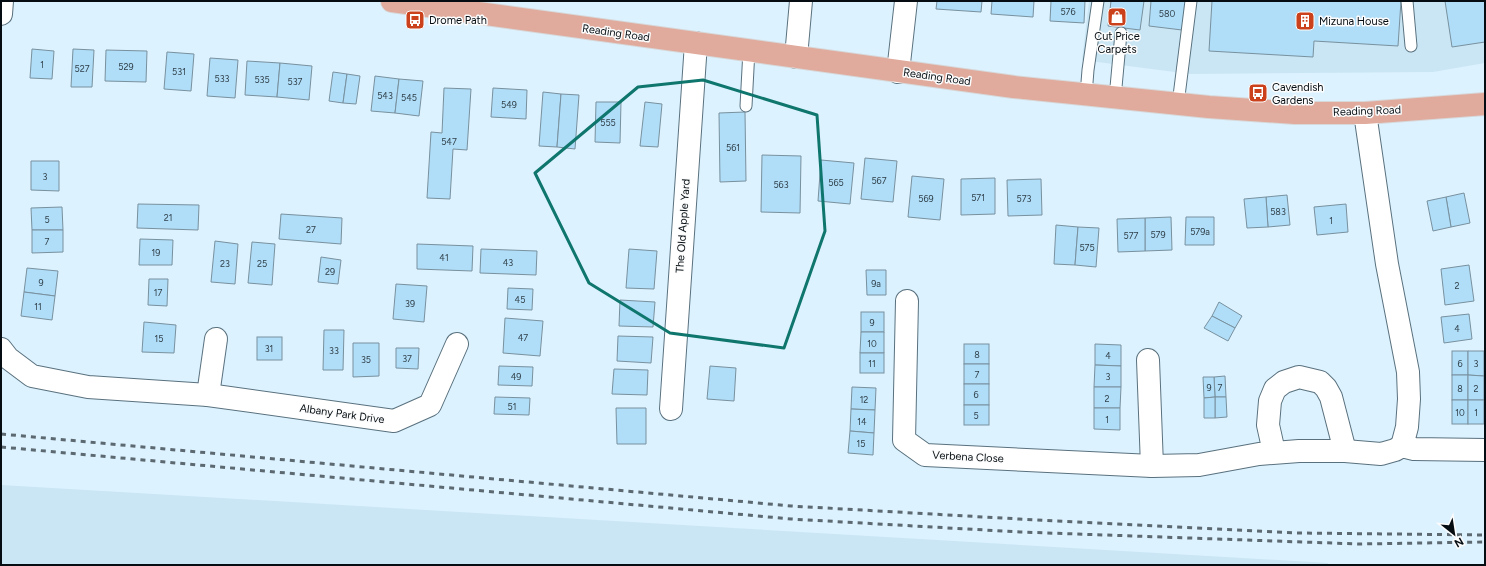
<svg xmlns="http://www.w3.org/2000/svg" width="1486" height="566" font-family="Figtree,sans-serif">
<rect width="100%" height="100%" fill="#ddf2ff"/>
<g fill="#cae6f5">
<path d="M1089 1H1485V63L1433 72 1190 74 1082 60Z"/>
<path d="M1 485 1328 563 1329 565H1Z"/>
</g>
<g fill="#b0ddf7" stroke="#78919f">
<path d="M937 1H982L981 12 936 9Z"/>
<path d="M992 1H1034L1033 17 991 14Z"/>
<path d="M1051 1H1085L1084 23 1050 21Z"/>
<path d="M1111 1H1144L1140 30 1108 26Z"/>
<path d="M1151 1H1186L1182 30 1149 26Z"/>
<path d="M1212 1H1401L1398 46 1314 41 1313 57 1209 51Z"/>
<path d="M1445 1H1485V42L1452 47Z"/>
<path d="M32 49 54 51 52 79 30 78Z"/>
<path d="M73 49 94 50 92 87H71Z"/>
<path d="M106 50 147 51 146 82 105 81Z"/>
<path d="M167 52 194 54 191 91 164 89Z"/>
<path d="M210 58 238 60 235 98 207 96Z"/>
<path d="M247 61 280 63 277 97 245 95Z"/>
<path d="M280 63 312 66 309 100 277 97Z"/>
<path d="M333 72 347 74 343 103 329 101Z"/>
<path d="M347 74 360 76 356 104 343 103Z"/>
<path d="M375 76 399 79 395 113 371 111Z"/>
<path d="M399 79 423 81 419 116 395 113Z"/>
<path d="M444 88 471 89 467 150 453 149 450 199 427 198 431 132 442 133Z"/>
<path d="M493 88 527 90 526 119 491 117Z"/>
<path d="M543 92 561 94 557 147 539 146Z"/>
<path d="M561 94 579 95 575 149 557 147Z"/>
<path d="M596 102H621L620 143 595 142Z"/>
<path d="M645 102 662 104 658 147 640 146Z"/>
<path d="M745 112 746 181 720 182 719 113Z"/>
<path d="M762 155 801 156 800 213 761 212Z"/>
<path d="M865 158 897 161 893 202 861 199Z"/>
<path d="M821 160 854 163 850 204 818 201Z"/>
<path d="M31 161H59V191L31 190Z"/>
<path d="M912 176 944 179 940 220 908 217Z"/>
<path d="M995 178V214L961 215V179Z"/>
<path d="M1041 179 1042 215 1008 216 1007 180Z"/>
<path d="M1464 193 1470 223 1451 227 1446 197Z"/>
<path d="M1287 195 1290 225 1268 227 1266 197Z"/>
<path d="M1266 197 1268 227 1247 228 1244 199Z"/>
<path d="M1446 197 1451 227 1433 231 1427 201Z"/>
<path d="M138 204 199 205 198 230 137 228Z"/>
<path d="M1346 204 1348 232 1317 235 1314 207Z"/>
<path d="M62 207 63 230H32L31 208Z"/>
<path d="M281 214 342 218 341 244 279 239Z"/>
<path d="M1171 217 1172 250 1145 251V218Z"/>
<path d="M1186 217H1214V245H1185Z"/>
<path d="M1145 218V251L1118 252 1117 219Z"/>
<path d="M1056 225 1078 227 1075 265 1054 264Z"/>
<path d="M1078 227 1099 228 1096 267 1075 265Z"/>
<path d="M32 230H63V252L32 253Z"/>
<path d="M140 239 173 240 172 265H139Z"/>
<path d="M215 241 238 244 235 284 211 282Z"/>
<path d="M252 242 275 244 272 285 248 283Z"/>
<path d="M417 244 473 246 472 271 417 269Z"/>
<path d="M481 249 537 251 536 275 480 273Z"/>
<path d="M629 249 657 251 654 289 626 288Z"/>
<path d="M321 257 341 260 338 284 318 282Z"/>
<path d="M1469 265 1474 301 1445 305 1441 269Z"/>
<path d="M27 268 58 271 55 296 24 292Z"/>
<path d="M866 270H886V295H867Z"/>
<path d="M149 279H168L167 306 148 305Z"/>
<path d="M396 284 427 286 424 322 393 319Z"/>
<path d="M508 288 533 289 532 310 507 309Z"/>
<path d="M24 292 55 296 52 320 21 316Z"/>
<path d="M620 300 655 302 653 327 619 326Z"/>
<path d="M1219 302 1242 316 1235 328 1212 316Z"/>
<rect x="861" y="312" width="23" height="20"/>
<path d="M1469 314 1472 339 1444 343 1441 317Z"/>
<path d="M1212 316 1235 328 1228 341 1204 328Z"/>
<path d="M505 318 543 321 540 356 503 353Z"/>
<path d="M144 322 176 325 174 353 142 352Z"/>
<path d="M324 330H344L343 370H323Z"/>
<path d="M861 332H884V353H860Z"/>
<path d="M618 336 653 337 651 363 617 361Z"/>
<rect x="257" y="337" width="25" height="23"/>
<path d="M353 343H379V376L353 377Z"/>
<rect x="964" y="344" width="25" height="20"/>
<path d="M1095 344 1121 345V366L1095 365Z"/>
<path d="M396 348H419L418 369 396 368Z"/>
<rect x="1452" y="351" width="16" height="24"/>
<path d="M1468 351H1484V376L1468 375Z"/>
<rect x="860" y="353" width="24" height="20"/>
<rect x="964" y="364" width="25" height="20"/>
<path d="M1095 365 1121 366V387H1094Z"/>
<path d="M499 366 533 367 532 386 498 385Z"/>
<path d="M710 366 736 368 734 401 707 399Z"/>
<path d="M614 369 648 370 647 395 612 394Z"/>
<rect x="1452" y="375" width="16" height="25"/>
<path d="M1468 375 1484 376V400H1468Z"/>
<path d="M1225 376 1226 397H1215L1214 377Z"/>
<path d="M1203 377H1214L1215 397 1204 398Z"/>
<rect x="964" y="384" width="25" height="21"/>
<path d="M852 387 876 388 875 410 851 409Z"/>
<path d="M1094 387H1121L1120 408H1094Z"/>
<path d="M495 397 530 398 529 415 494 414Z"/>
<path d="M1215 397H1226L1227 417 1215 418Z"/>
<path d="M1215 397V418H1204V398Z"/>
<rect x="1452" y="400" width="16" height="24"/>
<rect x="1468" y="400" width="16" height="24"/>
<rect x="964" y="405" width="25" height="20"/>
<path d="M616 408H646V444H617Z"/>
<path d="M1094 408H1120V430L1094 429Z"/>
<path d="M851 409 875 410 874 433 850 431Z"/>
<path d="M850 431 874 433 873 455 848 453Z"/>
</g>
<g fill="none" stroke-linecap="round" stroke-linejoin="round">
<g stroke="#59717e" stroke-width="13">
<g id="service">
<path d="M1407 1 1411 46"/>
<path d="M1086 95 1088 70 1098 1"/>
<path d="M1115 98 1121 33"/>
<path d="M1178 104 1191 1"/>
<path d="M746 106 749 50"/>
</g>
</g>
<g stroke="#59717e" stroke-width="24">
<g id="minor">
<path d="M1 14 2 1"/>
<path d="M796 57 801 1"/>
<path d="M898 72 906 1"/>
<path d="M1365 113 1387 264 1408 372 1409 399 1407 427 1402 446"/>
<path d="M907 301 904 440 925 455 1152 466 1199 465 1259 454 1299 451H1345L1381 454 1395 450 1402 446 1414 449 1485 450"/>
<path d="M1 349 8 358 32 376 88 387 208 395 394 421 430 405 457 344"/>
<path d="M1148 360 1152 466"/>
<path d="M208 395 216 339"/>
<path d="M671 409 696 43"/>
<path d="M1274 452 1268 425 1270 401 1275 389 1284 382 1299 377 1320 382 1326 388 1331 397 1345 451"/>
</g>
</g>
<g stroke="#d7d8d9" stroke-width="24">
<path id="primary" d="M392 1 1014 87 1209 107 1295 113H1365L1485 104"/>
</g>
<use href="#service" stroke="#fff" stroke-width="11"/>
<use href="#minor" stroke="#fff" stroke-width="22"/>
<use href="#primary" stroke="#e0aa9c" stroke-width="22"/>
<g stroke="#5c6971" stroke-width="3" stroke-dasharray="5 5" stroke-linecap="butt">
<path d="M1 434 791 506 1019 519 1298 533 1485 535"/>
<path d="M1 447 791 519 1020 532 1359 544 1485 542"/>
</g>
</g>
<path fill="none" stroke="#0f766e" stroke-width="3" stroke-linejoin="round" d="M703 80 817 115 825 231 784 348 670 333 589 283 535 173 638 87Z"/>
<defs>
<g id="shop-square" transform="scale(1)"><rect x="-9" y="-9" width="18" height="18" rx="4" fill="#ca411b" stroke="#fcfcfc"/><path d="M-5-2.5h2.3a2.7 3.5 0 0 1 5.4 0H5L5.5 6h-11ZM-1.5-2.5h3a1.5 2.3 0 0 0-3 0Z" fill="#fff"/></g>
<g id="bus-square" transform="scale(1)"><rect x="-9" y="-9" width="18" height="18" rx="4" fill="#ca411b" stroke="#fcfcfc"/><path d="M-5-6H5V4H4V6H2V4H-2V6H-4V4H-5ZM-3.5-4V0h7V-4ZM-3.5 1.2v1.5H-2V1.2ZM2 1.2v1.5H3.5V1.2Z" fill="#fff"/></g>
<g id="building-square" transform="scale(1)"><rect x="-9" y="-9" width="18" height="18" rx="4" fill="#ca411b" stroke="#fcfcfc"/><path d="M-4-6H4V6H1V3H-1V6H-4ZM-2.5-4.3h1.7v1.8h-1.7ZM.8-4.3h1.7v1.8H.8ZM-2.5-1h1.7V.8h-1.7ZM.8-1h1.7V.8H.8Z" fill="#fff"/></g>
</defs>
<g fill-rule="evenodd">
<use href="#shop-square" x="1117" y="17"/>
<use href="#bus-square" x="415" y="20"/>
<use href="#building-square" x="1305" y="21"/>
<use href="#bus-square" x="1258" y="93"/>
</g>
<g text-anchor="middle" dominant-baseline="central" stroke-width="3" stroke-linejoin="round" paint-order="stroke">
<g font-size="9" fill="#30414b">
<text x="1068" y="11">576</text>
<text x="1167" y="13">580</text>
<text x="42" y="64">1</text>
<text x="126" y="66">529</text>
<text x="82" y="68">527</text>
<text x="179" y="71">531</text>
<text x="222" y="78">533</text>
<text x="262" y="79">535</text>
<text x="295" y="81">537</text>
<text x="385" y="95">543</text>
<text x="409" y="97">545</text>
<text x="509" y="104">549</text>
<text x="608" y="122">555</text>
<text x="449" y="141">547</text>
<text x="733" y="147">561</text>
<text x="45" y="176">3</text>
<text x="879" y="180">567</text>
<text x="836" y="182">565</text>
<text x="781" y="184">563</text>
<text x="978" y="197">571</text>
<text x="926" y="198">569</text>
<text x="1024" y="198">573</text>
<text x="1278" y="211">583</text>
<text x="168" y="217">21</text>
<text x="47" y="219">5</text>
<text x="1331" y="220">1</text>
<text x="311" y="229">27</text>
<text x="1200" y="231">579a</text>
<text x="1158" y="234">579</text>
<text x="1131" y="235">577</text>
<text x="47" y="241">7</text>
<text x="1087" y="247">575</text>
<text x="156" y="252">19</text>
<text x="444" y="257">41</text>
<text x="508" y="262">43</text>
<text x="225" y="263">23</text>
<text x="262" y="263">25</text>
<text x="330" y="271">29</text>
<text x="41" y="282">9</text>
<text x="876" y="283">9a</text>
<text x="1457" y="285">2</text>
<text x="158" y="292">17</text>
<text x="520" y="299">45</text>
<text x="410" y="303">39</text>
<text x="38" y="306">11</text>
<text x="872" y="322">9</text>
<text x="1457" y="328">4</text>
<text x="523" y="337">47</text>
<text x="159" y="338">15</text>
<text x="872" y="343">10</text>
<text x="269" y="348">31</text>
<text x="334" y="350">33</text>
<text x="977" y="354">8</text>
<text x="1108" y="355">4</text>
<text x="407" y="358">37</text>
<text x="366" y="359">35</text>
<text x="872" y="363">11</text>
<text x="1460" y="363">6</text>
<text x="1476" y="363">3</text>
<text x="977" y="374">7</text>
<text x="516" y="376">49</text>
<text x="1108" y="376">3</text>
<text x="1209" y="387">9</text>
<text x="1220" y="387">7</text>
<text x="1460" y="388">8</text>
<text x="1476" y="388">2</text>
<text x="976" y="394">6</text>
<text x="1107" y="398">2</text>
<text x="864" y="399">12</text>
<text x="512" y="406">51</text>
<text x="1460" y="412">10</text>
<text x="1476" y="412">1</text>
<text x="976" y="415">5</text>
<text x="1107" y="419">1</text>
<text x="862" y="421">14</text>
<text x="861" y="443">15</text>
</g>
<g font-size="11" fill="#050d12" stroke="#fcfcfc" text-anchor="start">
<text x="429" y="20">Drome Path</text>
<text x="1319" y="21">Mizuna House</text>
<text x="1117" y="36" text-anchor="middle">Cut Price<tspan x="1117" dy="13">Carpets</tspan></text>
<text x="1272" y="87">Cavendish<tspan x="1272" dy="13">Gardens</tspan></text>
</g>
<g font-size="11" fill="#050d12" stroke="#fcfcfc">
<text transform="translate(616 33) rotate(8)">Reading Road</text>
<text transform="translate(937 77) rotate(8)">Reading Road</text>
<text transform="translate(1367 111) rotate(-2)">Reading Road</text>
<text transform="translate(683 226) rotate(-86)">The Old Apple Yard</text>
<text transform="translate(342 414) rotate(8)">Albany Park Drive</text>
<text transform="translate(968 457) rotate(3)">Verbena Close</text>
</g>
</g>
<rect width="1486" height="566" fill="none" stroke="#050d12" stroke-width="4"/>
<g transform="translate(1454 534) rotate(150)" stroke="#fcfcfc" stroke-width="3" paint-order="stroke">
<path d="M0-3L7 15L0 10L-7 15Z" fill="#050d12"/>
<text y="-6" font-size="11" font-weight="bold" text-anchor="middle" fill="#050d12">N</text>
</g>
</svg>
